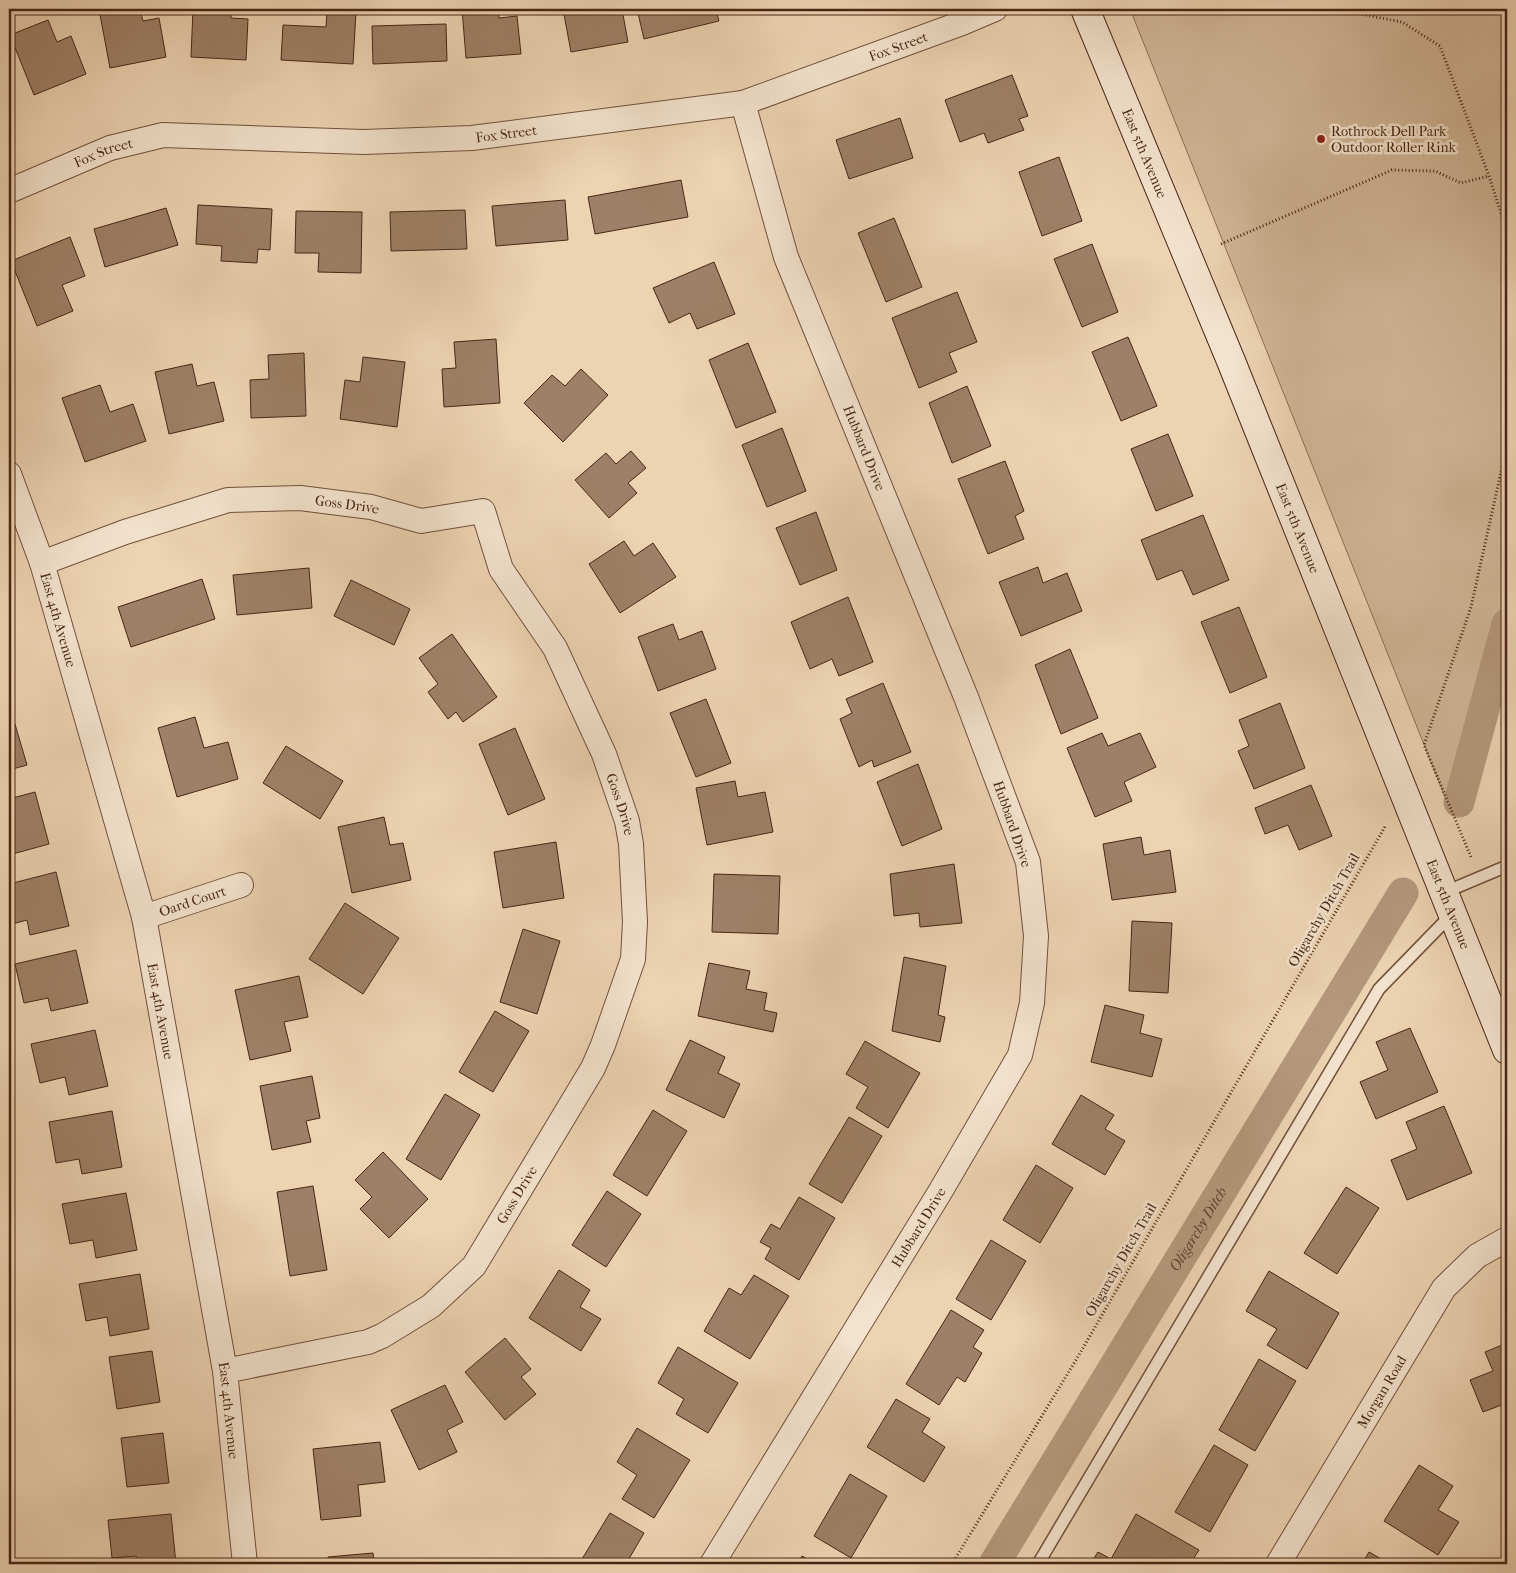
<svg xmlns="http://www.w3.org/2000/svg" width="1516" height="1573" font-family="'IM FELL French Canon',serif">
<rect width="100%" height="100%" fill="#ecd3b2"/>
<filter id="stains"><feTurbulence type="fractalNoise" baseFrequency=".004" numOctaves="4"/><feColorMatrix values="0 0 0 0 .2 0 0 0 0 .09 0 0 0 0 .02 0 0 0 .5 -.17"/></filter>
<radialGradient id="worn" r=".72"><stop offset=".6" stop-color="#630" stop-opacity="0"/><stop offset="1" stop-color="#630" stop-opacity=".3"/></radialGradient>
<path fill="#d0b697" stroke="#8c6e56" d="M1130 9H1507V614L1451 812Z"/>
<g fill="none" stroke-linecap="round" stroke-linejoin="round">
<g stroke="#b4987d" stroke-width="31">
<path d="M1459 802 1507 624"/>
<path id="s1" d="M994 1564 1403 893"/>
</g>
</g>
<g fill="#9d8067" stroke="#482615">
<path d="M99 9H140L143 21 159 18 166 57 110 68Z"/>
<path d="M193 9H231V18L248 19 246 60 191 57Z"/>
<path d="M462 9H498L499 18 517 16 521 54 466 58Z"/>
<path d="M563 9H622L628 42 571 52Z"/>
<path d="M637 9H716L719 21 644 39Z"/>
<path d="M327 11 356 12 353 64 281 60 283 25 326 27Z"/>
<path d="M48 20 57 42 71 36 86 74 34 95 10 35Z"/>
<path d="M446 24 447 61 373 64 372 26Z"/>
<path d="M1012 75 1028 116 1019 119 1024 130 988 143 984 133 960 142 945 100Z"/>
<path d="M900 118 913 158 849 179 836 140Z"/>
<path d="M1059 157 1082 221 1042 236 1019 172Z"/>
<path d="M681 180 688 217 595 234 588 197Z"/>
<path d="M565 200 568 240 496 246 492 206Z"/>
<path d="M198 205 272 209 270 250 258 249 257 263 221 261 222 246 196 244Z"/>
<path d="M166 208 178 245 105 267 94 229Z"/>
<path d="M465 210 467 249 391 251 390 212Z"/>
<path d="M296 211 362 212 361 273 318 272 319 253H295Z"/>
<path d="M894 218 922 287 886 302 858 233Z"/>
<path d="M70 237 85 276 62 285 73 311 37 326 11 261Z"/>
<path d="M1092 244 1118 312 1082 327 1054 259Z"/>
<path d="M714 262 735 314 697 329 690 313 669 323 653 288Z"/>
<path d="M957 292 977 342 949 353 957 372 919 388 892 318Z"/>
<path d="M1128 337 1157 406 1121 421 1092 352Z"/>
<path d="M496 339 500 403 444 407 442 369 456 368 454 342Z"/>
<path d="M748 343 776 412 736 428 709 360Z"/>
<path d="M304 353 306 416 251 418 250 380 269 379 268 355Z"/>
<path d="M363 357 405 362 397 427 340 419 345 380 360 382Z"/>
<path d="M192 364 197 386 214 382 224 421 169 434 155 372Z"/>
<path d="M581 369 608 395 563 442 524 403 552 375 565 386Z"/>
<path d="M100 385 110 412 133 404 146 441 85 462 62 398Z"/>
<path d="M967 386 991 446 952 463 929 403Z"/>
<path d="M782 428 806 491 767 507 742 445Z"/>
<path d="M1168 434 1193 496 1156 511 1131 449Z"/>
<path d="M631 451 646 468 628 483 637 493 609 518 575 480 606 453 616 464Z"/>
<path d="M1005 461 1024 511 1015 516 1024 539 988 554 958 479Z"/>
<path d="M816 512 837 570 800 585 776 528Z"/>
<path d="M1203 515 1229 580 1193 595 1182 570 1157 580 1141 540Z"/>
<path d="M624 541 634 556 653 543 676 577 620 613 589 564Z"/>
<path d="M1038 567 1043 583 1067 573 1082 611 1021 636 999 582Z"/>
<path d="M309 568 312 608 237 615 233 575Z"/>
<path d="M202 579 215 619 131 647 118 607Z"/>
<path d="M351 580 410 609 394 645 334 616Z"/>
<path d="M848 597 873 662 839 676 832 659 810 669 791 622Z"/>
<path d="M1239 607 1267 677 1230 693 1201 622Z"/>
<path d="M673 624 679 640 702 631 716 669 658 691 638 637Z"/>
<path d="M452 634 497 697 463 722 456 712 448 719 428 692 438 684 419 658Z"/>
<path d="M1070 649 1098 718 1061 734 1035 665Z"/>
<path d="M883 683 911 752 874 767 872 760 859 767 840 719 852 713 846 699Z"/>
<path d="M706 699 731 763 696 777 670 713Z"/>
<path d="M1280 703 1305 768 1254 789 1238 751 1249 746 1239 720Z"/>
<path d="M12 714 27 765 9 770V715Z"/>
<path d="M195 717 204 748 228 742 238 779 177 797 158 728Z"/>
<path d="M515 728 545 799 508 815 479 744Z"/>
<path d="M1102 733 1108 746 1140 733 1156 767 1124 782 1132 801 1095 817 1067 748Z"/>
<path d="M286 746 343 781 320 819 263 783Z"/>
<path d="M918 764 942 829 902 846 877 782Z"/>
<path d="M735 781 738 797 765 792 773 832 707 845 696 788Z"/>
<path d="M1311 785 1332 836 1299 850 1288 825 1265 834 1255 808Z"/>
<path d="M35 792 49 844 9 855V799Z"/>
<path d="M384 817 390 845 403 843 411 880 352 893 338 827Z"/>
<path d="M1141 837 1144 855 1170 850 1176 892 1112 900 1103 844Z"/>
<path d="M556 842 564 898 503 908 494 852Z"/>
<path d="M954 864 962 923 920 927 919 913 894 916 890 874Z"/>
<path d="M56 872 69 926 30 935 27 920 9 925V884Z"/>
<path d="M714 874 780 876 778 934 712 932Z"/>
<path d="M345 903 399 938 363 994 309 959Z"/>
<path d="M1132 921 1172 923 1168 993 1129 991Z"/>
<path d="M523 929 560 941 537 1014 500 1002Z"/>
<path d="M76 950 88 1003 51 1011 48 998 24 1003 15 964Z"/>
<path d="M904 957 946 966 938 1015 945 1017 940 1042 892 1031Z"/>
<path d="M709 963 750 971 746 989 767 993 764 1010 777 1013 773 1032 698 1016Z"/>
<path d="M299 976 308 1017 284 1022 291 1051 250 1060 235 990Z"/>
<path d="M1105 1005 1144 1015 1140 1033 1162 1039 1152 1077 1091 1062Z"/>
<path d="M495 1011 529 1031 493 1092 459 1072Z"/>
<path d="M1410 1028 1438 1092 1376 1119 1360 1082 1388 1070 1376 1042Z"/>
<path d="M95 1030 108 1086 69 1095 65 1077 40 1083 31 1044Z"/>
<path d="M690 1040 725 1057 718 1073 740 1084 724 1118 666 1090Z"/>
<path d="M865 1041 920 1073 888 1128 856 1108 868 1087 846 1074Z"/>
<path d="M312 1076 320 1118 306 1121 311 1142 272 1150 260 1086Z"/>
<path d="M445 1094 480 1115 441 1180 406 1159Z"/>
<path d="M1081 1095 1114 1115 1105 1129 1125 1141 1105 1175 1052 1144Z"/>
<path d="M1444 1106 1472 1173 1407 1200 1391 1160 1417 1149 1406 1122Z"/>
<path d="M653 1110 687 1131 647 1196 613 1175Z"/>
<path d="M112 1111 122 1167 82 1174 79 1159 56 1163 49 1122Z"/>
<path d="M849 1117 882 1136 842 1203 809 1184Z"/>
<path d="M383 1152 428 1199 389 1238 360 1209 372 1197 355 1180Z"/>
<path d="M1036 1165 1073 1188 1040 1243 1003 1220Z"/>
<path d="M313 1186 327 1270 290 1276 277 1192Z"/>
<path d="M1346 1187 1379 1208 1337 1274 1304 1253Z"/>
<path d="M607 1191 641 1214 606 1267 572 1245Z"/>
<path d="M126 1193 137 1250 96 1258 93 1240 70 1244 62 1204Z"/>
<path d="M799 1197 835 1218 799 1280 765 1259 771 1248 760 1242 771 1224 780 1229Z"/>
<path d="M991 1240 1026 1261 991 1320 956 1299Z"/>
<path d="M559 1270 590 1290 580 1307 601 1319 581 1351 529 1318Z"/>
<path d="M1269 1271 1339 1313 1307 1369 1267 1345 1277 1329 1246 1311Z"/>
<path d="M140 1274 149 1329 110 1336 107 1317 86 1321 79 1284Z"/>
<path d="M754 1275 789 1296 750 1359 704 1331 729 1288 741 1295Z"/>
<path d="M951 1310 984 1330 973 1347 982 1353 965 1382 957 1377 939 1405 906 1384Z"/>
<path d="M505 1338 531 1369 521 1377 536 1394 505 1420 465 1372Z"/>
<path d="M1507 1343V1403L1483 1412 1470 1380 1493 1371 1485 1352Z"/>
<path d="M678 1347 738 1383 708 1433 676 1414 684 1399 658 1383Z"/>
<path d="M152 1351 160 1402 117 1409 109 1357Z"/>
<path d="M1259 1359 1296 1381 1255 1451 1219 1430Z"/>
<path d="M445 1385 463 1422 447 1430 457 1452 419 1470 391 1410Z"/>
<path d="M896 1399 930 1419 922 1432 945 1447 924 1482 867 1447Z"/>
<path d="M637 1428 690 1460 654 1518 622 1499 637 1475 617 1462Z"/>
<path d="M163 1433 169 1483 127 1487 121 1438Z"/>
<path d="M380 1442 385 1482 358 1485 361 1516 321 1520 313 1449Z"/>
<path d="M1214 1445 1248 1465 1210 1532 1175 1512Z"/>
<path d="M1419 1465 1453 1486 1438 1510 1459 1522 1438 1555 1384 1521Z"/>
<path d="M850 1474 887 1496 851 1558 814 1536Z"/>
<path d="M610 1513 644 1533 626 1564H579Z"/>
<path d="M171 1514 176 1564H137L136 1556 112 1558 108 1520Z"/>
<path d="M1136 1514 1199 1550 1190 1564H1090L1098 1552 1111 1559Z"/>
<path d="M1369 1552 1390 1564H1362Z"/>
<path d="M373 1553 374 1564H328V1557Z"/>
<path d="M802 1556 816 1564H798Z"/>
</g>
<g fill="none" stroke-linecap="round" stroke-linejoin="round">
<g stroke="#71513c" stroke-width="14">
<g id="lane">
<path d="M1443 893 1507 866"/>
<path d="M1038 1564 1379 989 1452 914"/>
</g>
</g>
<g stroke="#71513c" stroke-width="26">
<g id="street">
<path id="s2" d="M9 191 110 148 163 135 364 142 472 138 743 103 962 23 995 9"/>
<path id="s3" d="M9 474 42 563 144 917 225 1371 245 1564"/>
<path id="s4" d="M42 563 125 532 228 500 300 498 371 507 421 521 483 511 501 569 555 648 604 754 627 821 631 844 635 922 633 959 603 1045 593 1068 474 1266 431 1306 382 1336 368 1342 225 1371"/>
<path id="s5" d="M144 917 241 885"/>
<path id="s6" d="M712 1564 940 1192 1020 1055 1032 1003 1036 936 1028 862 966 697 786 257 743 103"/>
<path id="s7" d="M1278 1564 1444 1288 1477 1256 1507 1239"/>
</g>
</g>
<g stroke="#482615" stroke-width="30">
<g id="secondary">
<path id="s8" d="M1085 9 1231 361 1507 1050"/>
</g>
</g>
<g stroke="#482615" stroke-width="3" stroke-dasharray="1 2.5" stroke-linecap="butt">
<path d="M1335 9 1402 22 1440 46 1489 176 1507 232"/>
<path d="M1221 244 1392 170 1435 171 1461 183 1489 176"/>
<path d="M1471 857 1424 745 1471 607 1507 445"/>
<path d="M952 1564 1076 1360 1386 825"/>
</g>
<use href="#lane" stroke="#f3e2cd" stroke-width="11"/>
<use href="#street" stroke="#f3e2cd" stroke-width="24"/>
<use href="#secondary" stroke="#f3e2cd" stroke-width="28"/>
</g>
<circle fill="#8f2418" stroke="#f3e2cd" stroke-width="2" cx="1321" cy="139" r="5"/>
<g text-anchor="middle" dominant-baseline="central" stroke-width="5" stroke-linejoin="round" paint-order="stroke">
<g font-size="14" fill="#482615" stroke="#f3e2cd">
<text stroke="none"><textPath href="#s2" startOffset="912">Fox Street</textPath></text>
<text stroke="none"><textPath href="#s2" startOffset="508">Fox Street</textPath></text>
<text stroke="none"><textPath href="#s2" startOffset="102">Fox Street</textPath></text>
<text stroke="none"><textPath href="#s8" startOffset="156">East 5th Avenue</textPath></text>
<text transform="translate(864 448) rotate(68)">Hubbard Drive</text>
<text stroke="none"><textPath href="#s4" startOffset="316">Goss Drive</textPath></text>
<text stroke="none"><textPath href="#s8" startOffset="561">East 5th Avenue</textPath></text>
<text stroke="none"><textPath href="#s3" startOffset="154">East 4th Avenue</textPath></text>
<text stroke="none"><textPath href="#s4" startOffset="781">Goss Drive</textPath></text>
<text transform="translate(1012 824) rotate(71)">Hubbard Drive</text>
<text stroke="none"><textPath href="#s5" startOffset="51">Oard Court</textPath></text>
<text stroke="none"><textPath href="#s8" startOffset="966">East 5th Avenue</textPath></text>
<text transform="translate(1324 910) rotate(-60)">Oligarchy Ditch Trail</text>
<text stroke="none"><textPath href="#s3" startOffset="559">East 4th Avenue</textPath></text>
<text transform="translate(517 1195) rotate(-59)">Goss Drive</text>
<text stroke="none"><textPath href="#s6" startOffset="395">Hubbard Drive</textPath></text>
<text transform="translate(1121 1260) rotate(-60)">Oligarchy Ditch Trail</text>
<text stroke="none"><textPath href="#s7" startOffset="201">Morgan Road</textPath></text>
<text stroke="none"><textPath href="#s3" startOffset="964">East 4th Avenue</textPath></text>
</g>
<g font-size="14" fill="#482615" stroke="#f3e2cd" text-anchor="start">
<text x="1331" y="131">Rothrock Dell Park<tspan x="1331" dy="16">Outdoor Roller Rink</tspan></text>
</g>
<g font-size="15" font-style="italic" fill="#63422f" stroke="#f3e2cd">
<text stroke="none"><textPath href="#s1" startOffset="392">Oligarchy Ditch</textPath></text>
</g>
</g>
<rect width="1516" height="1573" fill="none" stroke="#ecd3b2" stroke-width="30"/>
<rect x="10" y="10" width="1496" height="1553" fill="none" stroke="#482615" stroke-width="2.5"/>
<rect x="15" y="15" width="1486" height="1543" fill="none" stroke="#482615"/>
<rect width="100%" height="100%" filter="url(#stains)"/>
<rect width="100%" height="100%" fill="url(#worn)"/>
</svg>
